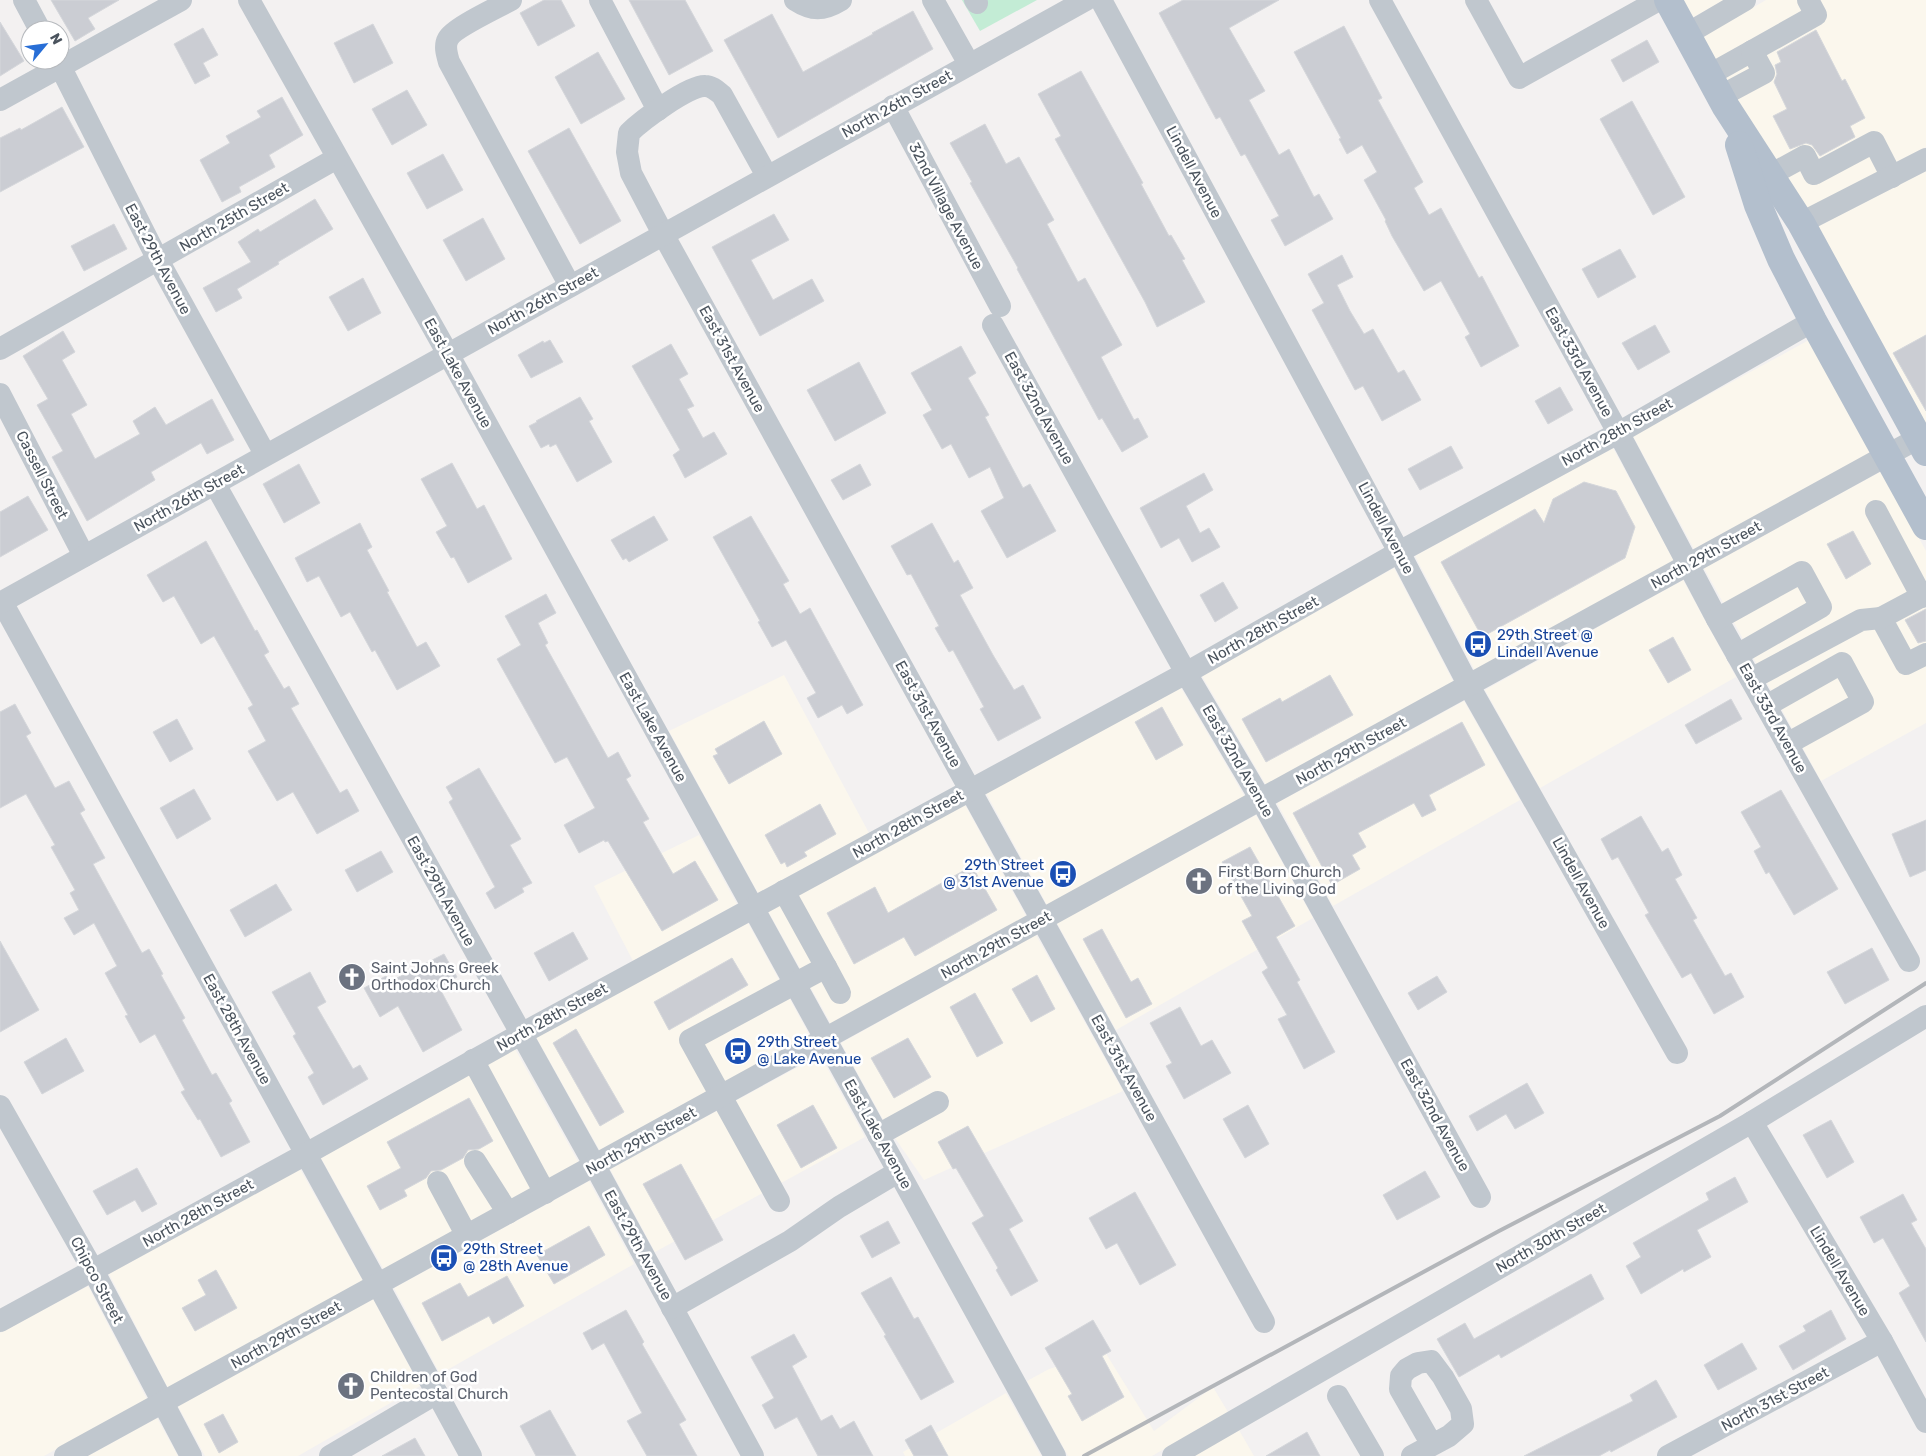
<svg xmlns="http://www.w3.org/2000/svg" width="1926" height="1456" font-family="Rubik,sans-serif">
<rect width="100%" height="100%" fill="#f3f1f1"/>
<g fill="#fbf7ed">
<path d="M1682 0H1724L1692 18Z"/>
<path d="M1766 0H1926V147L1806 209 1737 102 1702 37Z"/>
<path d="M1926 171V423L1924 424 1817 227Z"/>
<path d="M1809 340 1872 453 1694 549 1633 436Z"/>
<path d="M1613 448 1674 561 1475 671 1415 556Z"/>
<path d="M1882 471 1926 551V723L1821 781 1704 568Z"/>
<path d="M1394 568 1454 683 1266 785 1202 676Z"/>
<path d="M1683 580 1736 677 1540 788 1485 690Z"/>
<path d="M784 675 869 833 758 893 669 731Z"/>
<path d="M1181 688 1245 797 1047 905 986 793Z"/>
<path d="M1464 701 1520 800 1333 906 1277 803Z"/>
<path d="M965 805 1026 916 831 1024 768 911Z"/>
<path d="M1256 815 1313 918 1116 1030 1057 923Z"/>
<path d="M699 835 737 904 633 961 594 886Z"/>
<path d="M748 923 810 1036 600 1151 536 1037Z"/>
<path d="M1036 935 1123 1091 924 1180 886 1125 841 1043Z"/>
<path d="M515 1049 579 1163 384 1270 321 1158Z"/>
<path d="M820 1055 865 1137 655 1252 610 1169Z"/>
<path d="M300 1169 363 1281 168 1388 109 1274Z"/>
<path d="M589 1181 634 1264 440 1374 394 1288Z"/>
<path d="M88 1286 147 1399 44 1456H0V1333Z"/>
<path d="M373 1299 420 1386 298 1456H205L178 1406Z"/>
<path d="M1105 1352 1154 1431 1213 1387 1228 1412 1152 1456H1068L1027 1381 1049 1369Z"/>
<path d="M1006 1393 1041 1456H905L903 1452Z"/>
<path d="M157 1418 178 1456H88Z"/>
<path d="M1239 1430 1254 1456H1194Z"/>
</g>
<path fill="#c3ecd5" d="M962 0H1037L980 31Z"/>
<g fill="#cbcdd3" stroke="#d5d7db">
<path d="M51 0H119L88 18 95 29 75 41Z"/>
<path d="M544 0H561L575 26 538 46 520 13Z"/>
<path d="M629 0H685L713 51 669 75Z"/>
<path d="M1183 0H1279L1229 28 1265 91 1249 100 1279 155 1289 149 1314 197 1319 194 1333 219 1285 246 1271 220 1279 216 1245 154 1241 156 1220 117 1216 119 1159 13Z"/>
<path d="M913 11 933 49 778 138 724 40 772 14 803 72 873 34 872 33Z"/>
<path d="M0 22 24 61 0 76Z"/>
<path d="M373 24 393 63 354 83 334 43Z"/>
<path d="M1344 26 1382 98 1378 100 1423 182 1414 188 1429 215 1441 208 1479 278 1482 276 1519 346 1481 367 1465 337 1470 334 1441 281 1424 291 1392 236 1385 221 1386 220 1364 180 1377 172 1362 145 1347 154 1339 139 1341 138 1294 52Z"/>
<path d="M203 28 218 55 203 63 210 76 195 84 174 44Z"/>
<path d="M1816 30 1842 81 1845 79 1865 118 1850 126 1855 137 1820 156 1812 145 1806 143 1790 149 1773 116 1787 109 1774 82 1777 74 1775 65 1781 62 1777 52Z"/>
<path d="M1647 40 1659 62 1623 82 1611 60Z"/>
<path d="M598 52 625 99 581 124 555 77Z"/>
<path d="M1081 71 1143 183 1141 184 1169 236 1171 235 1185 259 1182 260 1205 302 1157 327 1145 302 1055 139 1061 136 1038 94Z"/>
<path d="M407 90 427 125 392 145 372 109Z"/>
<path d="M282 97 303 135 269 155 275 167 239 187 241 192 222 202 200 160 230 143 226 136 261 117 257 111Z"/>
<path d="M1632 101 1685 197 1653 215 1600 119Z"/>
<path d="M62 107 84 147 0 192V138L20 128 21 130Z"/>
<path d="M985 124 1006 164 1019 157 1054 220 1047 224 1078 282 1085 278 1122 345 1101 357 1134 420 1138 418 1148 437 1122 452 1102 418 1099 420 1017 269 1018 268 970 183 972 182 950 143Z"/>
<path d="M569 128 621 221 580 244 528 151Z"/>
<path d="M443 154 463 190 427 209 407 173Z"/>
<path d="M315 199 333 229 278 262 279 264 237 289 242 298 216 312 203 288 251 262 238 242 258 229 260 232Z"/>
<path d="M774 214 789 240 751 260 773 300 812 279 824 301 760 336 712 247Z"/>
<path d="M483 218 505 259 466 281 443 240Z"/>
<path d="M114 224 127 249 84 271 71 246Z"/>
<path d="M1620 249 1636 277 1598 298 1582 269Z"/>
<path d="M1342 255 1353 277 1337 285 1350 311 1364 334 1373 329 1398 373 1404 370 1421 400 1382 421 1363 386 1355 390 1312 310 1324 303 1308 274Z"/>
<path d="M363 278 381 313 348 331 329 297Z"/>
<path d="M1655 325 1670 352 1638 370 1622 343Z"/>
<path d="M63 331 75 352 62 360 87 405 71 414 95 459 140 434 133 421 155 407 166 425 212 399 234 440 207 454 201 443 151 472 155 480 87 521 52 457 63 451 37 405 48 399 23 356Z"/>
<path d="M1926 335V411L1893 353Z"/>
<path d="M550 340 563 362 531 378 518 355 543 341 544 343Z"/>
<path d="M671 344 688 374 679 379 694 406 687 409 703 438 714 432 727 454 685 478 673 455 680 450 632 366Z"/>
<path d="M961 346 976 373 968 378 989 415 985 417 1023 488 1030 484 1056 531 1007 558 981 511 1004 498 990 467 969 478 951 444 942 449 923 415 932 410 911 373Z"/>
<path d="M859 362 886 413 835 441 807 390Z"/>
<path d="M1560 387 1573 410 1548 424 1535 401Z"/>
<path d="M580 397 593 419 589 421 612 462 577 482 556 444 550 447 549 444 541 448 529 426 537 422 536 421Z"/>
<path d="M1451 446 1463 468 1420 490 1408 469Z"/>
<path d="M452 463 477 509 484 505 512 559 468 583 454 557 451 558 436 532 447 526 421 479Z"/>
<path d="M299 464 320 503 284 523 263 484Z"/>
<path d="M860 464 871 485 843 500 831 480Z"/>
<path d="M1204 473 1213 490 1186 506 1200 533 1209 528 1220 547 1192 562 1179 538 1161 548 1140 508Z"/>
<path d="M1584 482 1616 491 1635 527 1625 558 1482 637 1441 562 1535 509 1544 523 1553 499Z"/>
<path d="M28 496 48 530 0 557V512Z"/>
<path d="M654 516 668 540 629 562 626 558 623 560 611 540Z"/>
<path d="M751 516 789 581 783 584 800 614 810 608 863 705 847 714 842 705 818 718 807 698 816 693 786 640 772 647 758 622 760 621 713 537Z"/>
<path d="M360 523 372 547 367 550 389 591 387 592 417 647 426 642 440 666 397 690 375 650 372 652 350 612 341 617 319 576 307 582 295 558Z"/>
<path d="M932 523 954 563 958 560 973 588 960 595 993 655 1014 690 1023 685 1041 718 998 741 980 709 984 707 953 650 949 652 935 628 939 626 911 574 907 575 891 546Z"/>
<path d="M1853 531 1871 564 1846 579 1827 544Z"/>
<path d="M206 541 255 631 257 630 269 652 264 655 284 689 289 686 299 704 291 708 340 793 347 789 359 811 317 834 293 792 277 801 248 751 266 741 248 708 253 705 214 636 201 644 174 596 163 602 147 575Z"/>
<path d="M1223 582 1238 608 1215 622 1200 595Z"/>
<path d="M546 594 556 613 538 623 548 643 545 645 608 758 618 752 631 776 626 779 649 819 643 822 673 874 695 861 718 900 662 931 608 841 605 842 604 840 579 853 564 825 595 808 567 757 555 763 497 659 521 645 505 616Z"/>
<path d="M1926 609V641L1918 643 1905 620Z"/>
<path d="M1673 637 1691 670 1668 683 1649 650Z"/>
<path d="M1330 675 1353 715 1266 762 1242 719 1280 698 1282 702Z"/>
<path d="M1731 699 1742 719 1696 744 1685 725Z"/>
<path d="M15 704 31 733 26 736 55 788 69 781 85 810 80 813 105 858 93 864 142 953 149 949 163 974 161 975 185 1018 182 1020 212 1075 216 1073 232 1101 229 1103 250 1142 221 1157 200 1119 198 1120 181 1092 185 1090 155 1034 140 1043 125 1016 128 1015 105 973 117 966 94 923 74 935 64 918 79 910 70 893 75 890 51 847 55 845 26 794 0 808V712Z"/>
<path d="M1162 707 1183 745 1156 760 1135 722Z"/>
<path d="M177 719 193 749 170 762 153 732Z"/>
<path d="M764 721 782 754 729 784 713 756 718 754 715 749Z"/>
<path d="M1462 722 1485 765 1429 795 1436 810 1422 817 1414 803 1358 833 1366 847 1352 855 1360 869 1332 885 1293 813Z"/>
<path d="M479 768 521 839 510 845 532 883 522 888 524 892 495 909 486 893 495 887 449 802 453 799 446 787Z"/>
<path d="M194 789 211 819 177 839 160 808Z"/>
<path d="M1781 790 1838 889 1794 915 1769 872 1766 874 1754 851 1761 847 1741 812Z"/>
<path d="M820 804 836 834 804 852 807 856 787 867 785 862 781 864 765 835Z"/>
<path d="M1641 816 1662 852 1668 848 1682 875 1675 879 1697 918 1693 920 1725 976 1731 973 1744 997 1714 1014 1691 973 1682 978 1645 915 1649 913 1618 857 1612 860 1601 839Z"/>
<path d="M1926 820V870L1910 877 1892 834Z"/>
<path d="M1250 847 1295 926 1276 937 1300 980 1297 982 1335 1052 1304 1069 1278 1019 1287 1015 1262 972 1268 968 1242 921 1252 916 1222 862Z"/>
<path d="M381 851 393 872 357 892 345 870Z"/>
<path d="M972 866 997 910 915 956 904 937 854 964 827 913 875 887 888 913Z"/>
<path d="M276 884 292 910 245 937 230 910Z"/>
<path d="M1102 929 1131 982 1138 978 1152 1004 1126 1018 1083 939Z"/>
<path d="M573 932 588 959 549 981 534 953Z"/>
<path d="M0 941 39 1010 0 1032Z"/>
<path d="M1872 948 1889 980 1845 1004 1827 972Z"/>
<path d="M444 954 457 977 439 987 462 1030 423 1052 398 1006 380 1017 364 988 386 976 389 982Z"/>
<path d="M732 958 748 985 669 1030 654 1002Z"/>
<path d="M310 972 326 1002 317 1007 353 1069 360 1065 368 1079 323 1105 308 1077 314 1073 293 1036 296 1034 272 992Z"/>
<path d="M1037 975 1055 1009 1031 1022 1012 989Z"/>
<path d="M1437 976 1447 992 1418 1010 1408 993Z"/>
<path d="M975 993 1003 1043 977 1057 950 1007Z"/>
<path d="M1180 1007 1201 1046 1212 1040 1231 1073 1184 1099 1166 1066 1172 1063 1150 1023Z"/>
<path d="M576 1029 624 1112 600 1126 553 1043Z"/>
<path d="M66 1038 84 1071 42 1094 24 1062Z"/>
<path d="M908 1038 931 1077 894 1098 871 1058Z"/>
<path d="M1527 1083 1544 1113 1515 1129 1506 1114 1477 1131 1469 1116Z"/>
<path d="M469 1098 493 1141 479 1149 468 1150 463 1158 441 1170 431 1171 426 1178 404 1190 407 1196 380 1210 367 1186 401 1168 387 1142Z"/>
<path d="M813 1105 837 1148 801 1168 777 1125Z"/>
<path d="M1248 1105 1269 1144 1245 1158 1223 1119Z"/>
<path d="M1831 1120 1854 1162 1827 1178 1803 1135Z"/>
<path d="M968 1126 1023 1221 1009 1229 1038 1281 1011 1296 996 1270 998 1268 972 1223 984 1216 956 1168 953 1169 938 1142Z"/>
<path d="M681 1164 723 1240 685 1260 643 1184Z"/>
<path d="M137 1168 157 1204 142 1212 135 1200 107 1215 93 1191Z"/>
<path d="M1425 1171 1440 1197 1397 1220 1383 1195Z"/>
<path d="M1735 1177 1748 1202 1697 1230 1711 1257 1684 1272 1683 1269 1641 1294 1626 1266 1641 1257 1633 1243 1709 1200 1706 1193Z"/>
<path d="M1135 1192 1176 1265 1140 1285 1117 1243 1106 1249 1089 1218Z"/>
<path d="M1903 1194 1917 1220 1911 1223 1926 1249V1342L1899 1293 1910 1286 1883 1238 1874 1243 1860 1217Z"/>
<path d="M888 1221 900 1243 872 1258 860 1236Z"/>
<path d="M589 1226 605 1255 554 1284 537 1255Z"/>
<path d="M216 1270 237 1308 195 1331 182 1308 206 1295 198 1280Z"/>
<path d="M1591 1274 1604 1299 1501 1358 1499 1354 1459 1377 1437 1339 1465 1323 1474 1339Z"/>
<path d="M507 1276 524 1306 493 1324 489 1316 442 1341 422 1303 460 1283 468 1297Z"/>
<path d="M891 1277 914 1319 918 1317 954 1382 921 1400 884 1336 886 1335 861 1293Z"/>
<path d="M626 1310 644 1342 642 1344 686 1420 679 1424 697 1456H647L627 1421 642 1413 604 1343 592 1350 583 1333Z"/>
<path d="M1831 1310 1846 1339 1793 1370 1779 1346 1806 1331 1803 1326Z"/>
<path d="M1093 1320 1111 1351 1102 1356 1124 1397 1082 1421 1068 1396 1072 1394 1045 1348Z"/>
<path d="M794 1334 807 1357 792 1366 821 1421 832 1415 840 1429 854 1421 873 1456H818L797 1417 775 1429 762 1405 774 1398 751 1357Z"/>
<path d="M1742 1343 1757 1369 1718 1390 1704 1365Z"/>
<path d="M1656 1380 1677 1417 1611 1452 1610 1450 1599 1456H1524L1633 1401 1630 1395Z"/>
<path d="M550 1410 576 1456H536L520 1426Z"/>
<path d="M223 1414 238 1442 219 1453 204 1424Z"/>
<path d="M931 1425 948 1456H914L905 1440Z"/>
<path d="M1307 1432 1320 1456H1266Z"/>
<path d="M415 1438 425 1456H382Z"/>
</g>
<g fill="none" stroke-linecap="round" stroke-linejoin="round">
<g stroke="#c0c7ce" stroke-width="22">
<path d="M24 0 40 30"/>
<path d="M249 0 457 370 1055 1456"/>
<path d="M511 0C499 7 453 28 448 39 444 46 447 55 449 62L570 286"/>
<path d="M600 0 658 110"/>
<path d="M795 0C812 11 823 11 841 0"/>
<path d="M933 0 969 64"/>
<path d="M975 0 977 3"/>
<path d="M1101 0 1399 552 1469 686 1677 1053"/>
<path d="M1380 0 1626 447 1717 619 1909 961"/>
<path d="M1476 0 1519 78 1659 0"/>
<path d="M1687 34 1745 0"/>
<path d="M57 60 158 260 265 454"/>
<path d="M1709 75 1752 51"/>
<path d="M1721 96 1764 73 1752 51 1816 15 1808 0"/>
<path d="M0 100 181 0"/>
<path d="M893 106 1000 306"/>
<path d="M1770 175 1805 156 1814 174 1874 142 1892 177"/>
<path d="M767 176 722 95C717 91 712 86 705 86 689 85 641 121 629 133L627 152 631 173 663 234 1264 1322"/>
<path d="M1801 223 1926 159"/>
<path d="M993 325 1186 673 1261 800 1480 1197"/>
<path d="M0 349 337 158"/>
<path d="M0 394 84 556"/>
<path d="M215 484 595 1166 753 1456"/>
<path d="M1876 511 1922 597"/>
<path d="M1926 594 1881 618 1906 664 1926 654"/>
<path d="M2 602 378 1285 471 1456"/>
<path d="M0 603 1086 0"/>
<path d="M1717 619 1802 572 1821 607 1737 655"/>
<path d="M1751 679 1861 620 1881 618"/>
<path d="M1766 706 1842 663 1863 702 1787 744"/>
<path d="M826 967 840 993"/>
<path d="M473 1060 545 1193"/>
<path d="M0 1106 93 1270 191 1456"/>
<path d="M1752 1122 1882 1341 1926 1422"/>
<path d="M878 1135 938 1102"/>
<path d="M475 1161 508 1213"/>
<path d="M438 1182 467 1236"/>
<path d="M779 1201 690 1040 826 967 784 891"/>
<path d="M672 1308 790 1241 839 1207 898 1172"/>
<path d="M0 1321 306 1154 521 1034 1186 673 1399 552 1618 433 1813 321"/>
<path d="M1338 1396 1373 1456"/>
<path d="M65 1456 1926 434"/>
<path d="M330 1456 437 1393"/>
<path d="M1173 1456 1752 1122 1926 1016"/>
<path d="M1412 1456 1449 1436 1463 1424 1461 1409 1443 1377 1431 1361 1418 1363 1407 1369 1401 1376 1400 1389 1432 1445"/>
<path d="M1668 1456 1882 1341"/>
</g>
<g stroke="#b3bfcd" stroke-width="28">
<path d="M1668 0 1726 107 1801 223 1926 452"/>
<path d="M1739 145 1758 205 1781 259 1813 321 1926 526"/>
</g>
<path stroke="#b3b6ba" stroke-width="4" d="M1084 1456 1499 1231 1720 1116 1926 983"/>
</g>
<defs>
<g id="bus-disc" transform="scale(1.4375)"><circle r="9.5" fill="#1a4fb4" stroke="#fff"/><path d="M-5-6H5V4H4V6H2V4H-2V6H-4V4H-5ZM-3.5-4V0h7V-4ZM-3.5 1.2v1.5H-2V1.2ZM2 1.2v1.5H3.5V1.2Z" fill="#fff"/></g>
<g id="church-disc" transform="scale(1.4375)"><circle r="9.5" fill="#6b7280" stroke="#fff"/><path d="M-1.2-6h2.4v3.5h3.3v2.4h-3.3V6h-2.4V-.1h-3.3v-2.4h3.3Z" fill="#fff"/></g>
</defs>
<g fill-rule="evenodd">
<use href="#bus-disc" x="1478" y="644"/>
<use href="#bus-disc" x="1063" y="874"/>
<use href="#church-disc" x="1199" y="881"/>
<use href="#church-disc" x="352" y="977"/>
<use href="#bus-disc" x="738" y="1051"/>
<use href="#bus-disc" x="444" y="1258"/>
<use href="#church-disc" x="351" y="1386"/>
</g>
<g text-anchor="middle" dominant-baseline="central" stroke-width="5" stroke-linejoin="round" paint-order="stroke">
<g font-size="15" fill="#4a535d" stroke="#fff">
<text transform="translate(897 104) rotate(-29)">North 26th Street</text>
<text transform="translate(1194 172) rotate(62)">Lindell Avenue</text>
<text transform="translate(946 206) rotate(62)">32nd Village Avenue</text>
<text transform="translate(234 217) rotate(-30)">North 25th Street</text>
<text transform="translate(158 259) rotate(62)">East 29th Avenue</text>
<text transform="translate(543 301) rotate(-29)">North 26th Street</text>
<text transform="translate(732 359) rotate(61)">East 31st Avenue</text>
<text transform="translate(1579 362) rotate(61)">East 33rd Avenue</text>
<text transform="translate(458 373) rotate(61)">East Lake Avenue</text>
<text transform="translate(1039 408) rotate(61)">East 32nd Avenue</text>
<text transform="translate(1617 432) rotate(-29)">North 28th Street</text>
<text transform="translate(42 475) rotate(63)">Cassell Street</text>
<text transform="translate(189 498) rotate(-29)">North 26th Street</text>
<text transform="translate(1386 528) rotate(62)">Lindell Avenue</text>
<text transform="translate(1706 555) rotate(-29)">North 29th Street</text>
<text transform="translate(1263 630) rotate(-29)">North 28th Street</text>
<text transform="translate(928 714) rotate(61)">East 31st Avenue</text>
<text transform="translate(1773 718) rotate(61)">East 33rd Avenue</text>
<text transform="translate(653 727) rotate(61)">East Lake Avenue</text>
<text transform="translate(1351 751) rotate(-29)">North 29th Street</text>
<text transform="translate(1238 761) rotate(60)">East 32nd Avenue</text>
<text transform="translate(908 824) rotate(-29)">North 28th Street</text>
<text transform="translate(1581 883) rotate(61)">Lindell Avenue</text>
<text transform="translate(441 891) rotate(61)">East 29th Avenue</text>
<text transform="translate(996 945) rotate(-29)">North 29th Street</text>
<text transform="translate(552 1017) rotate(-29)">North 28th Street</text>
<text transform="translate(237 1029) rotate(61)">East 28th Avenue</text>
<text transform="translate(1124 1068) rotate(61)">East 31st Avenue</text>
<text transform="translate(1435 1115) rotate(61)">East 32nd Avenue</text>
<text transform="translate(878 1134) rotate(61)">East Lake Avenue</text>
<text transform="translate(641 1141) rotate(-29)">North 29th Street</text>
<text transform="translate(198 1213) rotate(-29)">North 28th Street</text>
<text transform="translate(1551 1238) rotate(-30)">North 30th Street</text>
<text transform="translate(638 1245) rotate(61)">East 29th Avenue</text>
<text transform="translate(1840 1271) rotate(59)">Lindell Avenue</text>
<text transform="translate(97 1280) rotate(62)">Chipco Street</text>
<text transform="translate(286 1335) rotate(-29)">North 29th Street</text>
<text transform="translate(1775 1399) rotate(-28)">North 31st Street</text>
</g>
<g font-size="15" fill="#164399" stroke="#fff" text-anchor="start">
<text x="1497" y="635">29th Street @<tspan x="1497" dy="17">Lindell Avenue</tspan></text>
<text x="1044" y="865" text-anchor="end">29th Street<tspan x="1044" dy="17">@ 31st Avenue</tspan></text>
<text x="757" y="1042">29th Street<tspan x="757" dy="17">@ Lake Avenue</tspan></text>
<text x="463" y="1249">29th Street<tspan x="463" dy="17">@ 28th Avenue</tspan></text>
</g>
<g font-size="15" fill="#5b616d" stroke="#fff" text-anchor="start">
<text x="1218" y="872">First Born Church<tspan x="1218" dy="17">of the Living God</tspan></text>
<text x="371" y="968">Saint Johns Greek<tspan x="371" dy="17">Orthodox Church</tspan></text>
<text x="370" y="1377">Children of God<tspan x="370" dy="17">Pentecostal Church</tspan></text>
</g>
</g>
<g transform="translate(45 45) rotate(61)"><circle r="24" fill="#ffffff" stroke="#b7babe"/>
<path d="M0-4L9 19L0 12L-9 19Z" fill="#286ed6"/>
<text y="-8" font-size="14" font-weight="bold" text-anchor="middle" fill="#4a535d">N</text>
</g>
</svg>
